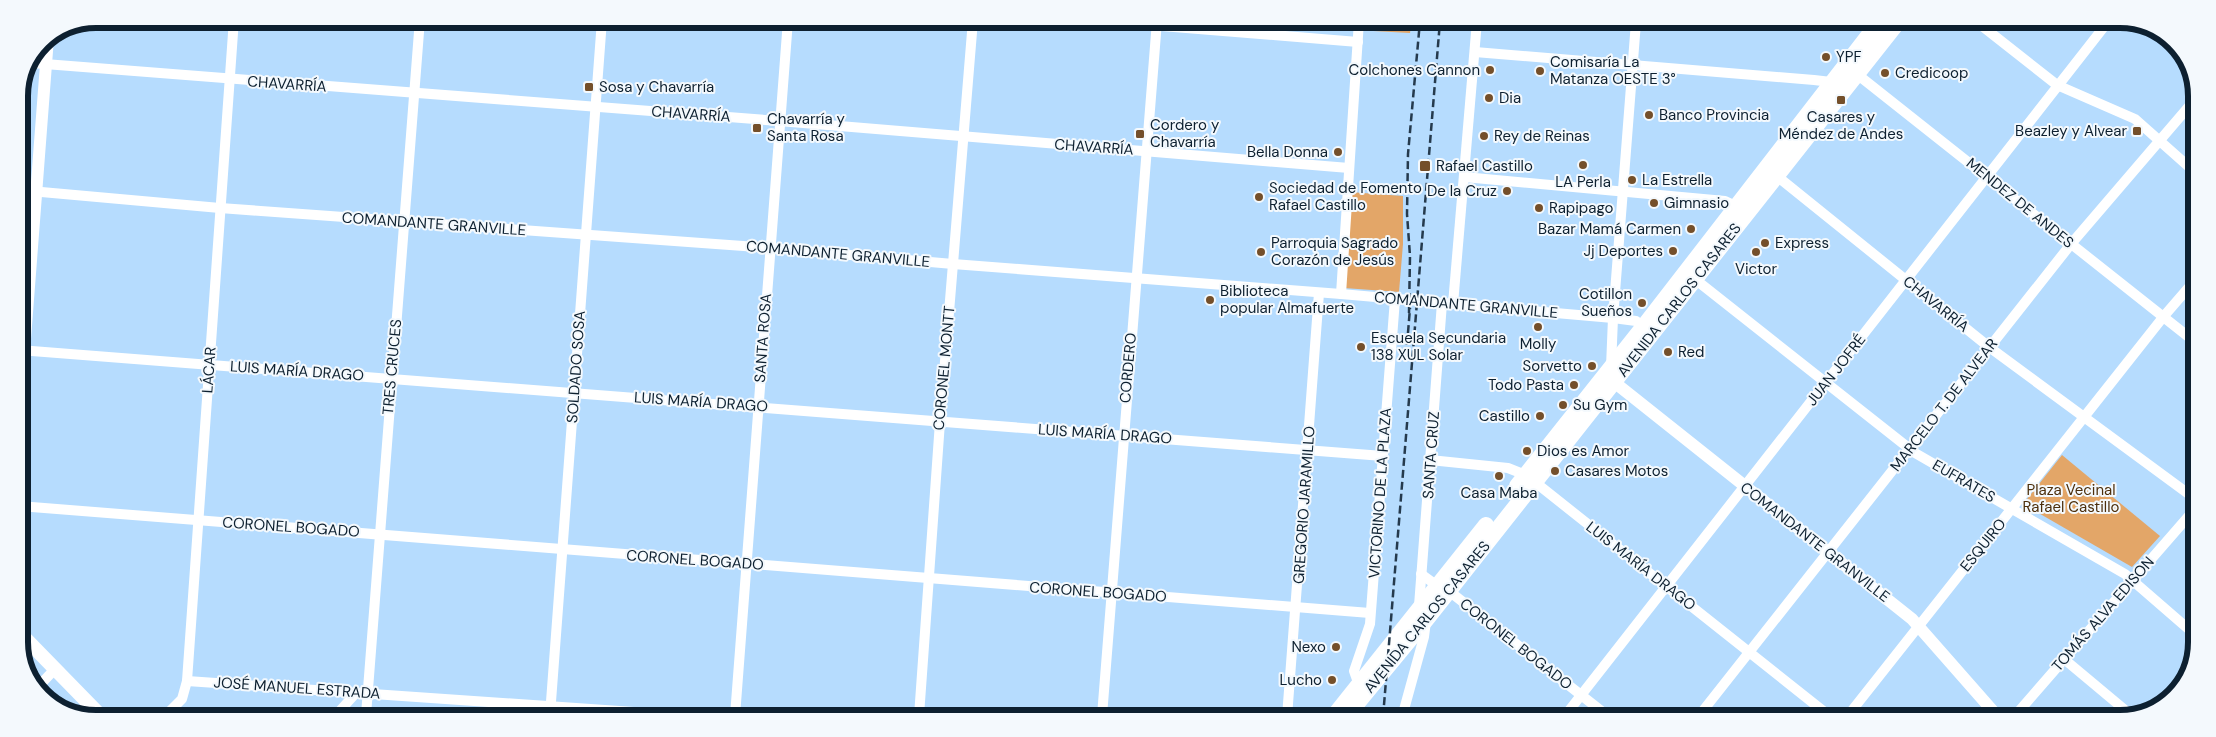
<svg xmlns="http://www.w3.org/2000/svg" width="2216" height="737" font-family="'DM Sans',sans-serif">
<rect width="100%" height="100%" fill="#b6dcfe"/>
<g fill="#e3a668">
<path d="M1374 21H1412L1410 33 1373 31Z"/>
<path d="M1350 192 1403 196V244L1399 292 1344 288Z"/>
<path d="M2062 455 2160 536 2132 567 2023 504Z"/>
</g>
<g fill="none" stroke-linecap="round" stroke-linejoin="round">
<g stroke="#fff" stroke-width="10">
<path d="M1100 21 1358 42"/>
<path d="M1977 22 2057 85 2135 119 2197 174"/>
<path d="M1475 52 1814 80 1831 82 1834 85"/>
<path d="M32 63 779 121 1349 168"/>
<path d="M1853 71 2195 342"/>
<path d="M1464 177 1725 201 1740 208"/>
<path d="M1778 177 1989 347 2194 498"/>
<path d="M19 190 220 208 770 248 953 264 1341 294 1613 318 1636 321 1648 330"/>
<path d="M19 217 34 218"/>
<path d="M1696 280 1915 453 2125 574 2193 633"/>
<path d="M1341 294 1359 21"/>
<path d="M1453 304 1477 21"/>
<path d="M19 350 1383 456"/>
<path d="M1611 367 1613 318 1636 22"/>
<path d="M1430 460 1508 468 1526 475 1832 718"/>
<path d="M19 506 1370 613"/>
<path d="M1421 574 1432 582 1449 591 1609 717"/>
<path d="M1419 606 1442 303"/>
<path d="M2064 659 2131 715"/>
<path d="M187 681 677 715"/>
<path d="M1359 685 1354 671 1370 624 1395 299"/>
<path d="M36 689 55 669"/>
<path d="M167 714 182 699 187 681 234 19"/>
<path d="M336 715 356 693"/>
<path d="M366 715 420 19"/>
<path d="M550 715 602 20"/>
<path d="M735 716 788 20"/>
<path d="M919 716 940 422 973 20"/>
<path d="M1102 716 1157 21"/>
<path d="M1287 717 1319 293"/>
<path d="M1402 717 1424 637 1426 621"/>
<path d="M1564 717 2107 23"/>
<path d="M1698 717 2071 244 2197 97"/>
<path d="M1846 718 2164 316 2196 279"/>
<path d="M2013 718 2194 510"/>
</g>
<g stroke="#fff" stroke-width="12">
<path d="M1614 382 1912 619 1999 718"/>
<path d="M19 417 48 38"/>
</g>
<path stroke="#fff" stroke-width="14" d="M19 632 99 714"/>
<g stroke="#fff" stroke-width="16">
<path d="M1517 486 1644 326 1879 22"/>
<path d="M1333 717 1486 525"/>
<path d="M1346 717 1426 620 1898 22"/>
</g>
<g stroke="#253a4d" stroke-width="2.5" stroke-dasharray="8 4" stroke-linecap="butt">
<path d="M1409 313 1410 256 1407 214 1408 154 1420 21"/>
<path d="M1407 345 1410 308"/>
<path d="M1383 717 1440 21"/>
</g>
</g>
<g fill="#744f2a" stroke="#f4f9fd" stroke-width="2">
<circle cx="1826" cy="57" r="5"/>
<circle cx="1490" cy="70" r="5"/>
<circle cx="1540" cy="71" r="5"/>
<circle cx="1885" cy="73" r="5"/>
<rect x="584" y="82" width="10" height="10" rx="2.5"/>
<circle cx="1489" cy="98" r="5"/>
<rect x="1836" y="95" width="10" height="10" rx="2.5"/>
<circle cx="1649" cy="115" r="5"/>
<rect x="752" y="123" width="10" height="10" rx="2.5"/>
<rect x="2132" y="126" width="10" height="10" rx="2.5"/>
<rect x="1135" y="129" width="10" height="10" rx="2.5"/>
<circle cx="1484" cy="136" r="5"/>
<circle cx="1338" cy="152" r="5"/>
<circle cx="1583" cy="165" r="5"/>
<rect x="1419" y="160" width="12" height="12" rx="2.5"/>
<circle cx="1632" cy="180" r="5"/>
<circle cx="1507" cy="191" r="5"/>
<circle cx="1259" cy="197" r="5"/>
<circle cx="1654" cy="203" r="5"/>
<circle cx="1539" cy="208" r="5"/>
<circle cx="1691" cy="229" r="5"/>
<circle cx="1765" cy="243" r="5"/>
<circle cx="1673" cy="251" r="5"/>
<circle cx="1261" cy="252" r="5"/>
<circle cx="1756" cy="252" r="5"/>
<circle cx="1210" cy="300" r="5"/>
<circle cx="1642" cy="303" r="5"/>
<circle cx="1538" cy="327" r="5"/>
<circle cx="1361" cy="347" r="5"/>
<circle cx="1668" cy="352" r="5"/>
<circle cx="1592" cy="366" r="5"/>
<circle cx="1574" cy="385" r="5"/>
<circle cx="1563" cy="405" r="5"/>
<circle cx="1540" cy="416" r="5"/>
<circle cx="1527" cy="451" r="5"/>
<circle cx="1555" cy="471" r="5"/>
<circle cx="1499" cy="476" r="5"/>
<circle cx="1336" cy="647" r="5"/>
<circle cx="1332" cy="680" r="5"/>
</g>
<g text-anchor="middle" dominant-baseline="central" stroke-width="4" stroke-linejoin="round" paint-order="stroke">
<g font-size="15" fill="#0d2030" stroke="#f4f9fd" text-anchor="start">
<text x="1836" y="57">YPF</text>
<text x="1550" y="62">Comisaría La<tspan x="1550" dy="17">Matanza OESTE 3°</tspan></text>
<text x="1480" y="70" text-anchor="end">Colchones Cannon</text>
<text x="1895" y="73">Credicoop</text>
<text x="599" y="87">Sosa y Chavarría</text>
<text x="1499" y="98">Dia</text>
<text x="1659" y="115">Banco Provincia</text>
<text x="1841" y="117" text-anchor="middle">Casares y<tspan x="1841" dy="17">Méndez de Andes</tspan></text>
<text x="767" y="119">Chavarría y<tspan x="767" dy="17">Santa Rosa</tspan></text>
<text x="1150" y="125">Cordero y<tspan x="1150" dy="17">Chavarría</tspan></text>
<text x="2127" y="131" text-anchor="end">Beazley y Alvear</text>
<text x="1494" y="136">Rey de Reinas</text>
<text x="1328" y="152" text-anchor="end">Bella Donna</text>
<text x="1436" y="166">Rafael Castillo</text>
<text x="1642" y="180">La Estrella</text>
<text x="1583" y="182" text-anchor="middle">LA Perla</text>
<text x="1269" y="188">Sociedad de Fomento<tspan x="1269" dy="17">Rafael Castillo</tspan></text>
<text x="1497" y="191" text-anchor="end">De la Cruz</text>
<text x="1664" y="203">Gimnasio</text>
<text x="1549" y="208">Rapipago</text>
<text x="1681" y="229" text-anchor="end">Bazar Mamá Carmen</text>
<text x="1271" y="243">Parroquia Sagrado<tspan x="1271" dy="17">Corazón de Jesús</tspan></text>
<text x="1775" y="243">Express</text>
<text x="1663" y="251" text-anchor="end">Jj Deportes</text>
<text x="1756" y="269" text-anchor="middle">Victor</text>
<text x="1220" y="291">Biblioteca<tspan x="1220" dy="17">popular Almafuerte</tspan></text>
<text x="1632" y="294" text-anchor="end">Cotillon<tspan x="1632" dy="17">Sueños</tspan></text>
<text x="1371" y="338">Escuela Secundaria<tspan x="1371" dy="17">138 XUL Solar</tspan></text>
<text x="1538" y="344" text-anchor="middle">Molly</text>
<text x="1678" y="352">Red</text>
<text x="1582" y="366" text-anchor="end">Sorvetto</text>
<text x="1564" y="385" text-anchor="end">Todo Pasta</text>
<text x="1573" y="405">Su Gym</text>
<text x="1530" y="416" text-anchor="end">Castillo</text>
<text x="1537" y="451">Dios es Amor</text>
<text x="1565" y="471">Casares Motos</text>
<text x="1499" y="493" text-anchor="middle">Casa Maba</text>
<text x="1326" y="647" text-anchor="end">Nexo</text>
<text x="1322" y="680" text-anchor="end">Lucho</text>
</g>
<g font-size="15" fill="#0d2030" stroke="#f4f9fd">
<text transform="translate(287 84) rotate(4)">CHAVARRÍA</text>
<text transform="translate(691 114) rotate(4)">CHAVARRÍA</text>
<text transform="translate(1094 147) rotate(4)">CHAVARRÍA</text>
<text transform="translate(2020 203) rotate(39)">MENDEZ DE ANDES</text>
<text transform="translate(434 224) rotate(4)">COMANDANTE GRANVILLE</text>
<text transform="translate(838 254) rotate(5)">COMANDANTE GRANVILLE</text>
<text transform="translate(1679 300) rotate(-52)">AVENIDA CARLOS CASARES</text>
<text transform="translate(1936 304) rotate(39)">CHAVARRÍA</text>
<text transform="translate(1466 305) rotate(5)">COMANDANTE GRANVILLE</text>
<text transform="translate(763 338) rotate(-86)">SANTA ROSA</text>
<text transform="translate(392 367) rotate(-85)">TRES CRUCES</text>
<text transform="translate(576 367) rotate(-86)">SOLDADO SOSA</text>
<text transform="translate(944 368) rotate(-85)">CORONEL MONTT</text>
<text transform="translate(1128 368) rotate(-85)">CORDERO</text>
<text transform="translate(209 370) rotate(-86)">LÁCAR</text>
<text transform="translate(1836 370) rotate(-52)">JUAN JOFRÉ</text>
<text transform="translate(297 371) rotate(4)">LUIS MARÍA DRAGO</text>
<text transform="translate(701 402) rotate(4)">LUIS MARÍA DRAGO</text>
<text transform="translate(1944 405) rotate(-52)">MARCELO T. DE ALVEAR</text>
<text transform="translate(1105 434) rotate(4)">LUIS MARÍA DRAGO</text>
<text transform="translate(1431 455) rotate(-86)">SANTA CRUZ</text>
<text transform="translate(1964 481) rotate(30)">EUFRATES</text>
<text transform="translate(1380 493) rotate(-86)">VICTORINO DE LA PLAZA</text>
<text transform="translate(1304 505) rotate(-86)">GREGORIO JARAMILLO</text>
<text transform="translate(291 527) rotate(4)">CORONEL BOGADO</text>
<text transform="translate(1815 542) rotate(38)">COMANDANTE GRANVILLE</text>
<text transform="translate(1983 545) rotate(-51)">ESQUIRO</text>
<text transform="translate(695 560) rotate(4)">CORONEL BOGADO</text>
<text transform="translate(1641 566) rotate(38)">LUIS MARÍA DRAGO</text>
<text transform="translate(1098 592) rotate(4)">CORONEL BOGADO</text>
<text transform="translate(2103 614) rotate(-49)">TOMÁS ALVA EDISON</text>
<text transform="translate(1427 617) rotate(-51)">AVENIDA CARLOS CASARES</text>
<text transform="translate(1516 644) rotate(38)">CORONEL BOGADO</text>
<text transform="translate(297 688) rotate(4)">JOSÉ MANUEL ESTRADA</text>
</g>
<g font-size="15" fill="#4d2f0c" stroke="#f4f9fd">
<text x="2071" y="490">Plaza Vecinal<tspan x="2071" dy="17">Rafael Castillo</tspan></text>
</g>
</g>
<path d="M0 0H2216V737H0ZM96 28H2120A68 68 0 0 1 2188 96V642A68 68 0 0 1 2120 710H96A68 68 0 0 1 28 642V96A68 68 0 0 1 96 28Z" fill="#f4f9fd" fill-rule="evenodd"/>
<path fill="none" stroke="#0d2030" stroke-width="6" d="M96 28H2120A68 68 0 0 1 2188 96V642A68 68 0 0 1 2120 710H96A68 68 0 0 1 28 642V96A68 68 0 0 1 96 28Z"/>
</svg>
